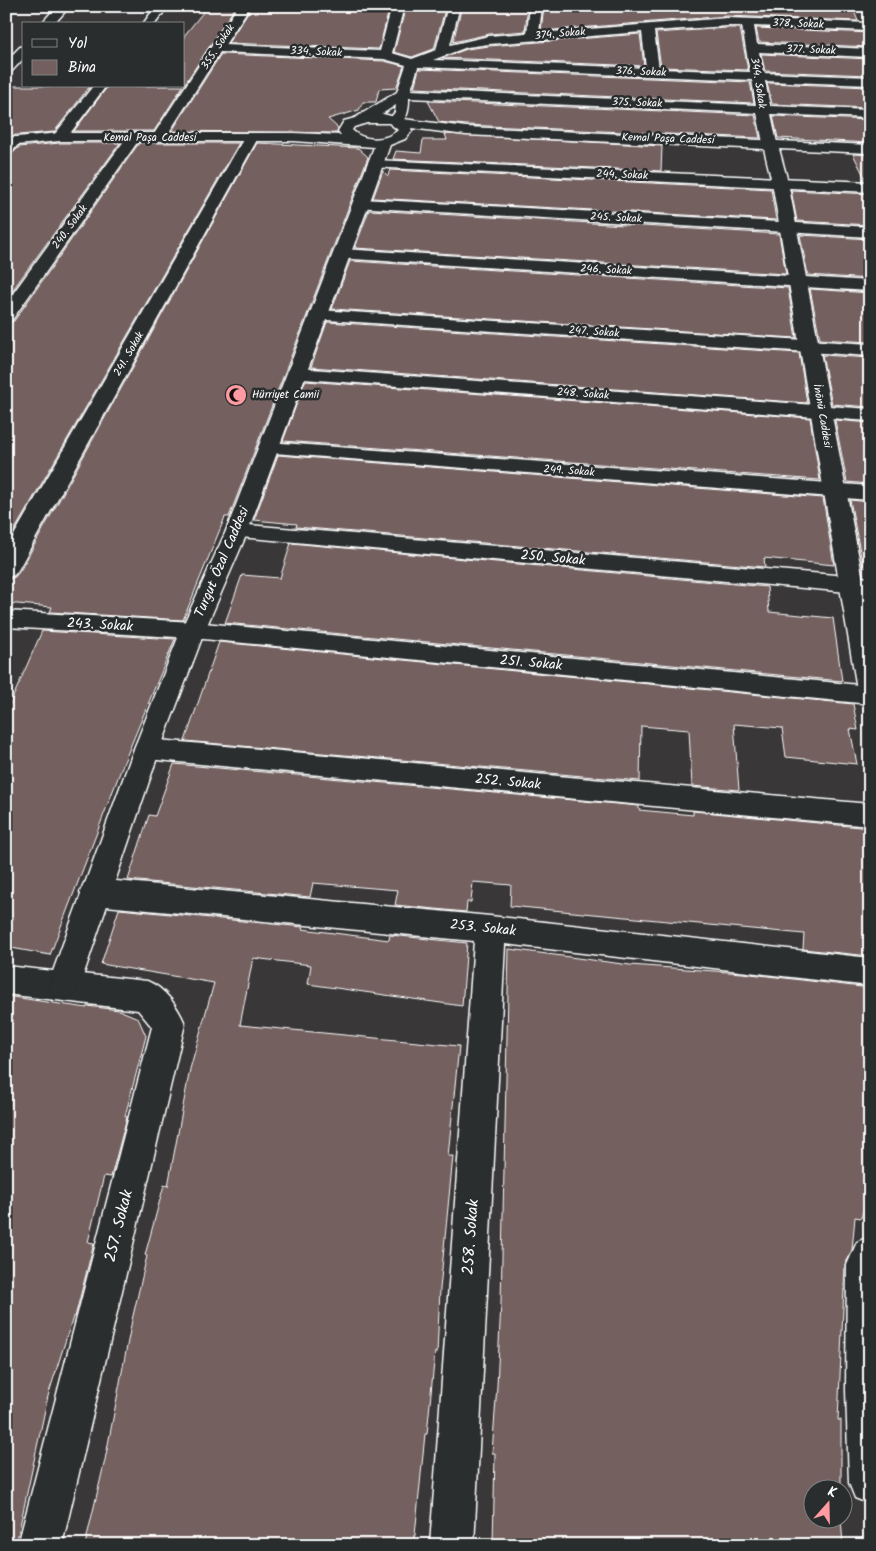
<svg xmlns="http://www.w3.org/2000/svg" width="876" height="1551" font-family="Kalam,sans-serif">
<rect width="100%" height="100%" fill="#393738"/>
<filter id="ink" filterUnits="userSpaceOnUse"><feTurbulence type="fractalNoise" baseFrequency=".02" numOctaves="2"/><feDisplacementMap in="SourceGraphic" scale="10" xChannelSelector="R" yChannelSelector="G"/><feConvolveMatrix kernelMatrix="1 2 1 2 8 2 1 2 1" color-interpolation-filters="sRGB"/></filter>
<g filter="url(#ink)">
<g fill="#73605e" stroke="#fff">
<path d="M208 6H236L184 85V36Z"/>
<path d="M252 6H390L379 49 228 43Z"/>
<path d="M406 6H446L434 49 412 57 394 52Z"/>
<path d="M462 6H528L525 31 489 34 453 42Z"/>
<path d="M544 6H852L858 21 727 16 541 31Z"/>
<path d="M727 28H740L748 70 661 67 656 33Z"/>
<path d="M756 28 870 33V47L759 42Z"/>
<path d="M640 34 644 66 442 58 467 49 489 46Z"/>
<path d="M221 54 384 61 404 66 396 88 379 89 376 102H363L359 110 328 119 338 128 337 133 172 131Z"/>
<path d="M761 54 870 59V75L765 71Z"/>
<path d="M419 69 750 82 754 103 414 88Z"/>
<path d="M767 83 870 87V108L772 104Z"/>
<path d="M6 86H90L54 132 6 136Z"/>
<path d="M108 86H183L154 131H74Z"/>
<path d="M428 101 755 115 760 138 466 125 439 122Z"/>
<path d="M773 116 870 120V143L778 138Z"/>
<path d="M445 134 662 146 661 171 393 159 396 151 421 153 423 140H447Z"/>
<path d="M60 143H120L6 299V156L12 154 19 147Z"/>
<path d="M139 143H239L6 545V323L14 321Z"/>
<path d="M257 143 358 148 368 157 229 517H225L183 620 50 612 52 607 6 603V580L15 577 20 571Z"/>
<path d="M853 154 870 155V180H866Z"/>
<path d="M390 170 771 189 776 220 373 198 383 171 388 176Z"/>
<path d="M791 190 870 194V225L797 221Z"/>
<path d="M369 210 779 234 786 274 355 248Z"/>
<path d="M800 235 870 239V279L808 275Z"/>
<path d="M350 261 788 288 796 338 332 309Z"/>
<path d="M810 289 870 293V342L820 339Z"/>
<path d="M327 322 799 353 807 403 311 367Z"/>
<path d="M822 355 870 358V407L832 404Z"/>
<path d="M305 381 810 418 820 480 283 441Z"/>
<path d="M835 420 870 423V484L847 482Z"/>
<path d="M278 455 823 498 834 565 764 558 765 567 296 527 297 524 254 520Z"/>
<path d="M850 500 870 502V568L863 567Z"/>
<path d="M291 543 767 587 769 612 833 618 842 681 225 623 242 575 280 578Z"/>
<path d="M42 631 175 639 124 762 50 955 6 947V713Z"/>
<path d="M219 642 853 704 858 730 850 729 857 764 786 757 782 728 734 724 739 790 692 786 689 730 641 726 640 781 185 741Z"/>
<path d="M174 764 639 806V810L693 815V811L870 828V956L803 949 804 934 510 906 511 885 473 882 471 902H467L466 912 395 905 398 890 313 883 310 897 128 880 149 815 155 816Z"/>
<path d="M119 909 303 927 302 929 389 940 390 935 467 943 462 1006 308 984 311 965 253 958 240 1025 459 1046 448 1156H453L440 1289 437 1353 435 1352 427 1434H425L414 1545H85L105 1460 132 1320 147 1256 145 1255 164 1185 168 1186 190 1069 214 983 101 964Z"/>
<path d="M509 949 630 965 742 973 870 988V1189L861 1218 855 1217 852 1250 845 1265 838 1420H841V1488H814V1518H841L843 1545H493L495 1453H492L497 1386 501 1302Z"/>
<path d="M6 996 87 1008V1006L119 1010 138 1018 146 1036 125 1116 127 1117 111 1177 104 1176 88 1242 94 1243 75 1317H73L48 1396 16 1544 6 1543Z"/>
</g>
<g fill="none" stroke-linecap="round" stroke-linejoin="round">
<g stroke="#fff" stroke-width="3">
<g id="street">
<path d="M57 6H70L54 24H41Z"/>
<path d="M156 6H168L155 24H143Z"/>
<path d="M238 6H250L225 45 380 51 392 6H404L392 53 412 59 436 50 448 6H460L450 45 489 36 527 33 530 6H542L539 33 727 18 870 23V31L754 26 757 44 870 49V57L759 52 763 73 870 77V85L765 81 770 106 870 110V118L771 114 777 143 770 147 763 143 757 113 409 98C409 109 408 122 395 125L388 121 395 112 396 105 371 121 357 125 350 121 397 92 406 65 384 59 220 52 164 140H154L152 137ZM727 26H742L750 72 659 69 654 31ZM642 32 646 68 433 60 467 47 489 44ZM418 67 752 80 756 105 411 90Z"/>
<path d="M24 46V58L11 72 6 73V61L20 47Z"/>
<path d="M93 86H106L65 140H55L53 137 55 134Z"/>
<path d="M134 133 141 137 12 320 6 321V303L129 134Z"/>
<path d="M251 134 258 138 18 570 14 575 6 578V549L244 138Z"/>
<path d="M14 137 21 141 11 153 6 154V141Z"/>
<path d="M374 160 870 182V192L369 167 367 164Z"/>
<path d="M361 199 870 227V237L355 207 353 204 355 201Z"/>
<path d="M342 249 870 281V291L336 258 334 254 336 250Z"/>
<path d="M318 310 870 344V356L312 319 309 315 312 311Z"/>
<path d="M297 368 870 409V421L290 378 287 374 290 370Z"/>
<path d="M268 442 870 486V500L261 452 258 448 261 444Z"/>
<path d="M237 524 870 578V594L229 536 226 531 229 526Z"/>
<path d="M6 611 193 622 870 686V704L193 638 6 627Z"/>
<path d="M147 739 870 804V826L147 759 137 756 134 749 137 742Z"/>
<path d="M95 879 490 916 870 958V986L505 944 474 1545H430L474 941 95 905 84 901 80 892 84 883Z"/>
<path d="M6 966 147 981C165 988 178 1007 185 1024L62 1545H18L152 1027 138 1010 6 994Z"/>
</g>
</g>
<g stroke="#fff" stroke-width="3">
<g id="secondary">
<path d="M383 114 403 119 466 127 870 145V153L779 149 788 182 870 617V698L861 696 857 689 772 182 764 149 466 135 411 128 412 131 405 139 390 145 369 204 248 531 205 630 160 749 80 985 75 995 64 999 53 995 48 985 134 749 181 630 226 531 374 147 294 141H60L6 146V138L60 133H294L341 135 338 131 344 121 366 115ZM367 123H389L398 130C386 141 364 142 352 130L354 127Z"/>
<path d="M870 1236V1504L855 1498 849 1483 846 1390 847 1265 857 1242Z"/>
</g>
</g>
<use href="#street" fill="#2a2d2e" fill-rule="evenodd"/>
<use href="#secondary" fill="#2a2d2e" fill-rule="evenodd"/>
</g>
</g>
<defs>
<g id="mosque-disc" transform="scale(1.125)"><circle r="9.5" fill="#ff9aa2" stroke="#2a2d2e"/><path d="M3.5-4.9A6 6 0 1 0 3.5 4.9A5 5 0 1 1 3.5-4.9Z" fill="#111"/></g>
</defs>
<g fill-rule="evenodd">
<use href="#mosque-disc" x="236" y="395"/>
</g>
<g text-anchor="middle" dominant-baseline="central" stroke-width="5" stroke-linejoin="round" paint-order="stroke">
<g font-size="11" fill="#fff" stroke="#2a2d2e">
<text transform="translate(798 24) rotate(2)">378. Sokak</text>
<text transform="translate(560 34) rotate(-5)">374. Sokak</text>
<text transform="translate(218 47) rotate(-57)">355. Sokak</text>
<text transform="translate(811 50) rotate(2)">377. Sokak</text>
<text transform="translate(316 52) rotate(3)">334. Sokak</text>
<text transform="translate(641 72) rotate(2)">376. Sokak</text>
<text transform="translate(758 83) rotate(81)">344. Sokak</text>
<text transform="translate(637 103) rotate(2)">375. Sokak</text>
<text x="150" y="138">Kemal Paşa Caddesi</text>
<text transform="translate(668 139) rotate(2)">Kemal Paşa Caddesi</text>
<text transform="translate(622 175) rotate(2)">244. Sokak</text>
<text transform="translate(616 218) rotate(3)">245. Sokak</text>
<text transform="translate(70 227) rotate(-54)">240. Sokak</text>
<text transform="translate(606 270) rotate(3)">246. Sokak</text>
<text transform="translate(594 332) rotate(4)">247. Sokak</text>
<text transform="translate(129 354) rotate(-60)">241. Sokak</text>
<text transform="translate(583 394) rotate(4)">248. Sokak</text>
<text transform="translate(822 416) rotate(80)">İnönü Caddesi</text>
<text transform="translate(569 471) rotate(4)">249. Sokak</text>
</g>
<g font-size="11" fill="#fff" stroke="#2a2d2e" text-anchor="start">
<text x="252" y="395">Hürriyet Camii</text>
</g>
<g font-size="14" fill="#fff" stroke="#2a2d2e">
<text transform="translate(553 558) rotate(5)">250. Sokak</text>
<text transform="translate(222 562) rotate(-67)">Turgut Özal Caddesi</text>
<text transform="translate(100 625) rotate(3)">243. Sokak</text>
<text transform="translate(531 663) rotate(5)">251. Sokak</text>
<text transform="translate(508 782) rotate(5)">252. Sokak</text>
<text transform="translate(483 928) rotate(6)">253. Sokak</text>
</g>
<g font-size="16" fill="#fff" stroke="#2a2d2e">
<text transform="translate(119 1226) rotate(-76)">257. Sokak</text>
<text transform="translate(471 1237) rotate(-86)">258. Sokak</text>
</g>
</g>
<rect width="876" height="1551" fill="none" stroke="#2a2d2e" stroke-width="25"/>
<rect x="12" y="12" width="851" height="1526" fill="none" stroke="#fff" stroke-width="2" filter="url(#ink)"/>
<rect x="22" y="22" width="162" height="65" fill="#2a2d2e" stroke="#7f8182"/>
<rect x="32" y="39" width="25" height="8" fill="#2a2d2e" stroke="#7f8182"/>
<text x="68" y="48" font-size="15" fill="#ffffff">Yol</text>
<rect x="32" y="60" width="25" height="15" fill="#73605e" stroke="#7f8182"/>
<text x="68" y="72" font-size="15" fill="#ffffff">Bina</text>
<g transform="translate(828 1504) rotate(20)"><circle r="24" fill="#2a2d2e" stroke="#7f8182"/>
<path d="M0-4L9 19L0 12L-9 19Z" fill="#ff9aa2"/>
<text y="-8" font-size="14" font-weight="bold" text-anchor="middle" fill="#ffffff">K</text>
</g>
</svg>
